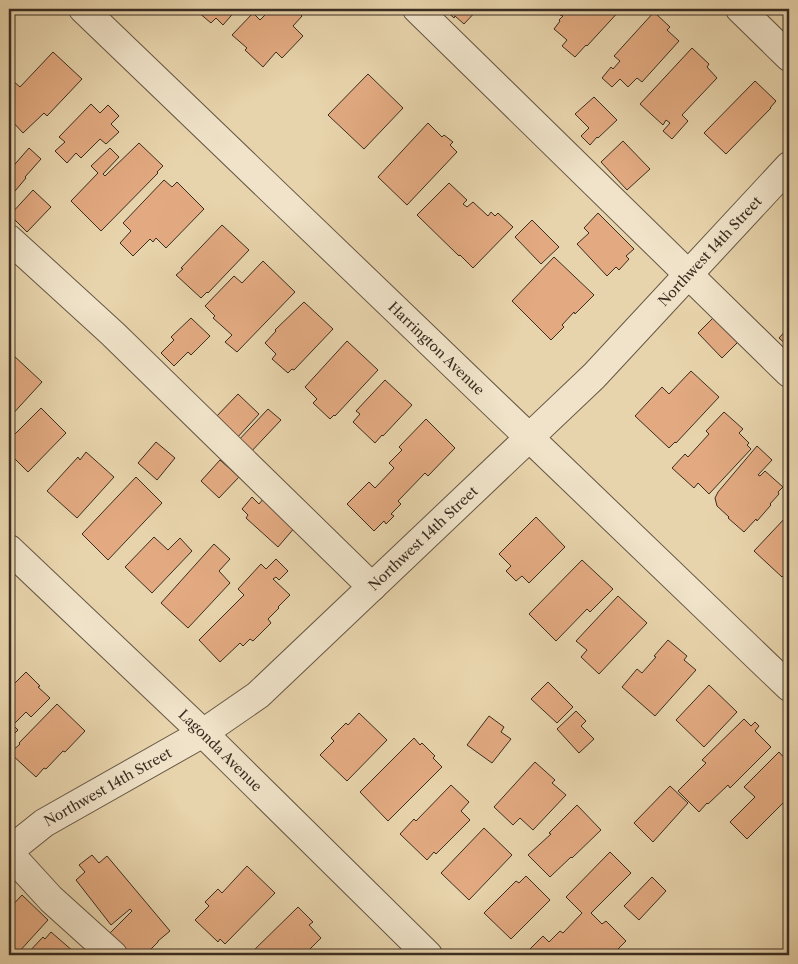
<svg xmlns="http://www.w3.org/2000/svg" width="798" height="964" font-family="'Libre Caslon Text',serif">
<rect width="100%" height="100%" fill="#e8d4ac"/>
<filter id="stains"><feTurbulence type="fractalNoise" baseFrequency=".004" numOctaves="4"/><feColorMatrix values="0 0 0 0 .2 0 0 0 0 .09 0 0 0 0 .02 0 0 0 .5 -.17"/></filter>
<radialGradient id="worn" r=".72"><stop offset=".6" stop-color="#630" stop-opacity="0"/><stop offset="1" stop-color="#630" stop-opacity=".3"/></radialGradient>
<g fill="#e3aa81" stroke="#3a2d21">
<path d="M201 9H237L223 25 216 18 211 23 198 12Z"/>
<path d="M271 9 273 12 276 9H298L297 11 302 16 293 26 303 36 282 58 276 52 263 67 245 50 247 48 232 35 253 13 260 20Z"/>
<path d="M444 9H478L464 24 455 16 454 18Z"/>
<path d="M565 9H621L587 46 586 45 575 57 562 46 567 40 554 29 560 21 559 20 563 16 560 15Z"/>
<path d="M654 12 670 27 667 30 679 41 642 82 637 78 628 87 620 79 612 87 602 78 611 67 613 69 620 61 614 56Z"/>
<path d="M692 48 709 64 707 67 717 78 682 115 688 121 672 139 663 131 670 123 666 120 663 125 640 104Z"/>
<path d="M53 52 82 79 47 116 44 113 23 133 12 121 9 124V85L13 81 20 87Z"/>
<path d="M368 74 403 108 364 149 328 115Z"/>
<path d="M755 81 776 101 770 108H771L726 154 704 133Z"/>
<path d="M594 97 617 120 598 138 597 137 590 145 581 136 589 128 575 114Z"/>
<path d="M91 104 100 113 108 105 119 116 111 124 119 132 106 144 100 139 81 158 76 153 67 163 55 151 65 142 59 137Z"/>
<path d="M428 123 442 137 444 135 453 142 450 145 457 152 407 205 378 177Z"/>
<path d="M623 141 650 169 627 190 601 162Z"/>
<path d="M139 143 163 166 157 172 158 173 101 231 71 201 98 173 91 166 110 148 119 157 103 174 105 176Z"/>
<path d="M29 148 41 159 25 177 26 178 15 191 9 186V171Z"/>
<path d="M164 180 172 187 177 182 204 209 166 248 156 238 153 242 150 239 133 256 120 243 131 231 123 223Z"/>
<path d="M449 183 467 200 463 204 467 207 473 202 488 216 491 212 495 216 498 213 513 227 473 268 460 255 459 256 417 215Z"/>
<path d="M33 190 51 207 27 232 10 215Z"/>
<path d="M598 213 634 249 626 256 629 259 619 270 616 267 607 276 577 244 589 233 584 228Z"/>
<path d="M532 220 559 247 541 264 515 237Z"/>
<path d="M222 225 249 250 208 293 207 292 201 298 176 275 183 269 181 268Z"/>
<path d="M554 257 594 295 575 314 574 312 562 325 564 327 551 340 512 301Z"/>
<path d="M263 261 295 292 237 352 225 342 232 335 213 318 215 316 205 306 234 276 242 283Z"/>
<path d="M304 302 333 329 294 370 292 369 288 373 272 359 276 354 265 343 276 331 275 330Z"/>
<path d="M719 312 744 336 722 358 698 333Z"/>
<path d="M191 318 210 336 191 355 188 352 174 366 161 353 174 340 171 337Z"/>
<path d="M789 327V347L779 338Z"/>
<path d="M347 341 378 370 335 416 334 415 330 419 313 403 317 399 305 387Z"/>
<path d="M13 355 42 382 9 418V359Z"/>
<path d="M691 371 719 397 676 443 675 442 669 448 635 416 662 387 669 394Z"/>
<path d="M385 380 412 405 383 436 382 435 375 443 353 422 360 414 356 411Z"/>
<path d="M238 394 259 414 236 439 214 419Z"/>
<path d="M41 408 66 433 28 472 9 453V447L12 444 9 440Z"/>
<path d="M268 409 281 420 248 455 236 443Z"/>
<path d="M724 412 743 429 739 433 749 443 747 445 751 449 709 494 698 483 694 488 672 468 685 454 688 457 709 434 706 431Z"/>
<path d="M426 419 455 448 428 476 425 473 398 501 401 504 391 514 394 516 386 524 384 521 374 531 347 504 369 482 375 488 394 468 389 463 402 450 399 447Z"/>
<path d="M156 442 175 458 157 480 138 463Z"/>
<path d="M757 446 772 460 758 475 760 476 765 471 783 487 778 492 779 494 770 504 771 505 757 521 756 519 744 532 728 518 729 517 717 506 715 498 718 492Z"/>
<path d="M86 452 114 477 77 518 47 491 78 457 80 460Z"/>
<path d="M220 460 239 477 219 498 201 481Z"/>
<path d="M136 477 162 503 108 560 82 534Z"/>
<path d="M252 497 259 504 264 498 296 526 278 547 246 518 248 515 242 509Z"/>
<path d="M536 517 565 547 529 583 522 576 516 581 506 571 511 566 499 554Z"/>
<path d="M786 517 787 519 789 517V570L782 577 754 551Z"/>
<path d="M154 537 168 550 180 538 192 551 152 593 125 567Z"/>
<path d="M214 544 230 559 219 571 230 583 188 628 161 603Z"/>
<path d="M276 559 288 571 279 580 276 577 273 579 290 595 278 607 279 608 268 619 271 623 253 641 250 639 243 646 240 643 220 662 199 640 244 595 238 589 261 564 266 569Z"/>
<path d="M582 560 613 589 590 612 587 609 556 641 529 614Z"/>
<path d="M618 596 647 623 599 674 581 657 587 650 576 641Z"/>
<path d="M668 640 687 656 684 660 696 670 655 716 622 687 637 669 642 673 656 657 654 656Z"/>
<path d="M26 672 40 686 38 687 50 698 31 717 26 712 13 725 18 730 9 739V689Z"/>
<path d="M548 682 573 707 557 723 531 699Z"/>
<path d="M709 685 737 712 704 747 676 720Z"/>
<path d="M57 704 85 731 65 752 63 751 46 769 44 768 36 777 10 753 20 744 19 743Z"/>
<path d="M576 711 586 721 581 726 594 739 579 753 557 729Z"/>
<path d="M359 713 387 740 347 781 320 755 334 741 331 738 346 723 348 725Z"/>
<path d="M489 716 504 727 501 732 511 739 492 763 467 745Z"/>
<path d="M744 719 751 726 755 722 759 726 755 731 771 747 730 788 728 785 708 804 707 803 699 812 678 791 706 763 702 760Z"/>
<path d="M414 738 420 745 422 743 435 756 433 758 442 767 388 821 360 792Z"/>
<path d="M779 752 789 763V797L747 839 730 822 755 797 744 787Z"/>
<path d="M535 762 555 780 552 783 566 795 533 830 520 818 513 825 494 807Z"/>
<path d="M451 785 469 802 461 811 470 820 436 854 434 852 427 860 400 834 414 819 416 821Z"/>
<path d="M670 786 688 803 653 842 634 823Z"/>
<path d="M577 805 601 830 572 858 571 857 550 877 528 855 551 834 549 833Z"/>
<path d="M484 828 512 855 469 900 441 873Z"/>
<path d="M610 852 631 873 591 913 602 924 606 921 626 941 617 950 621 954 619 955H534L529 950 543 936 549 942 560 931 563 933 582 913 566 897Z"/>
<path d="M92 855 99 863 107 856 170 931 158 941V942L145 955H124L106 937 132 911 130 909 111 925 76 880 85 872 79 865Z"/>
<path d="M247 866 275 893 225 944 220 939 218 942 195 920 209 906 205 902 218 889 222 893Z"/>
<path d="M526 876 550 900 511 939 484 913 516 881 519 883Z"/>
<path d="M652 877 666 891 639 920 624 906Z"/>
<path d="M22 895 48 920 17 954 9 946V918L10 919 15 915 9 909Z"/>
<path d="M298 907 313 922 309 925 321 938 304 955H249Z"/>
<path d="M51 932 74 952 71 955H26L43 937 45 939Z"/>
<path d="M188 949 193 953 197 949 204 955H182Z"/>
</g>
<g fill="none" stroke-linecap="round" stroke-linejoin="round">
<g stroke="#665744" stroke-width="30">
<g id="minor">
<path id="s1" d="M83 9 789 687"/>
<path d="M417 9 789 373"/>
<path d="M740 9 789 57"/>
<path d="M9 239 113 334 372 587"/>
<path id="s2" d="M9 549 203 733 428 955"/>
<path id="s3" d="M9 851 44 823 203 733 258 695 594 376 789 166"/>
<path d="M9 853 51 899 113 955"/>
</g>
</g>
<use href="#minor" stroke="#f0e3c9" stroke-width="28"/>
</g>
<g text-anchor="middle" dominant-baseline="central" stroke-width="5" stroke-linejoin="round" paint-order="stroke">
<g font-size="14" fill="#3a2d21" stroke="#f0e3c9">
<text stroke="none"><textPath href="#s3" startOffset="928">Northwest 14th Street</textPath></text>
<text stroke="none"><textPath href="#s1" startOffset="490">Harrington Avenue</textPath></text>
<text stroke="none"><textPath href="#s3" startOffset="522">Northwest 14th Street</textPath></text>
<text stroke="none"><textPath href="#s2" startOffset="292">Lagonda Avenue</textPath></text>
<text stroke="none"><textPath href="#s3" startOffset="118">Northwest 14th Street</textPath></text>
</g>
</g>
<rect width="798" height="964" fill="none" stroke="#e8d4ac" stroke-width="30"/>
<rect x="10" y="10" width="778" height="944" fill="none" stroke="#3a2d21" stroke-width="2.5"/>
<rect x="15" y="15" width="768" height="934" fill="none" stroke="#3a2d21"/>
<rect width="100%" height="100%" filter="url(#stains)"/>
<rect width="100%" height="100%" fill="url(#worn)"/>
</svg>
